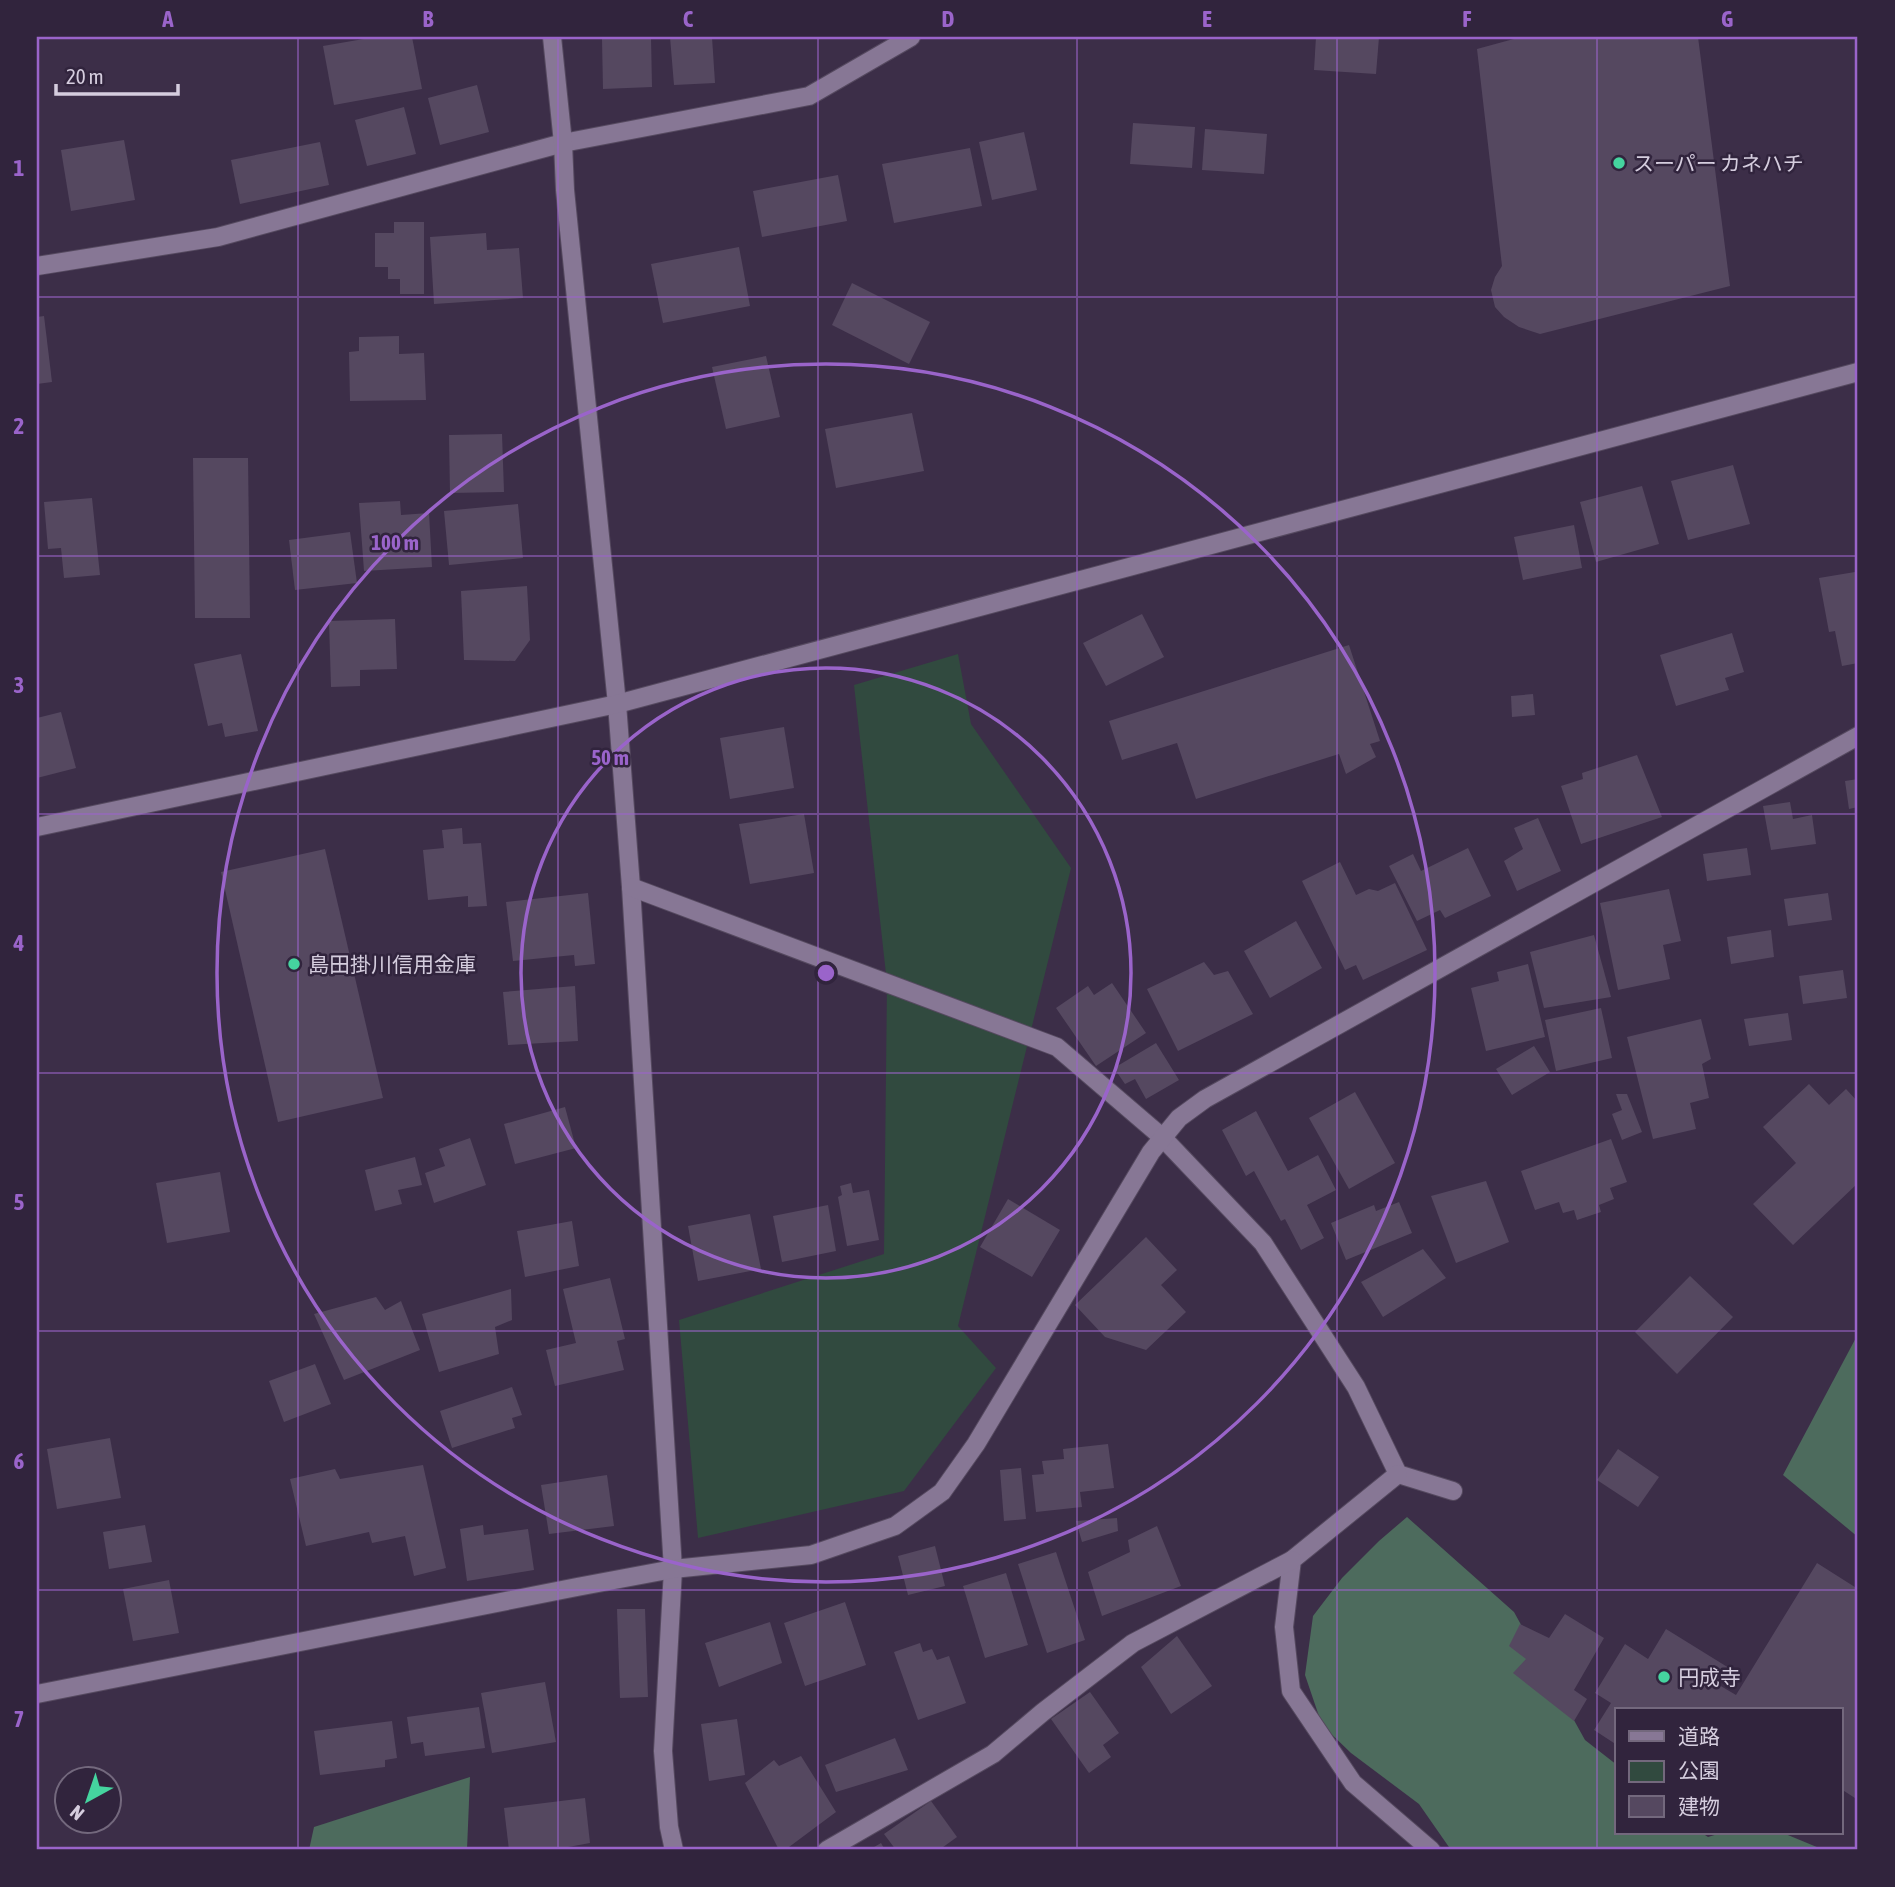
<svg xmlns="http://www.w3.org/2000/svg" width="1895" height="1887" font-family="'Asap Condensed','Noto Sans JP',sans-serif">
<rect width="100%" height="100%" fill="#3c2e48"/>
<path fill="#314a3f" d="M958 654 971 724 1071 868 958 1326 996 1368 904 1491 698 1538 679 1320 884 1254 887 983 854 685Z"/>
<g fill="#4d6b5d">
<path d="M1858 1334V1537L1783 1475Z"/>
<path d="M1407 1517 1514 1612 1585 1740 1617 1765V1833H1702L1708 1837 1721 1833H1783L1824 1850H1451L1419 1804 1351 1753 1322 1725 1305 1675 1313 1616 1342 1578 1379 1541Z"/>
<path d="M470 1777 467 1850H309L314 1827Z"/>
</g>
<g fill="#554860">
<path d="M375 37H412L422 89 334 105 323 46Z"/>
<path d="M670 37H712L715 83 674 85Z"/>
<path d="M1316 37H1379L1376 74 1314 70Z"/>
<path d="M1521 37H1698L1730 286 1540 334 1519 327 1504 317 1495 307 1491 290 1495 277 1502 266 1477 49Z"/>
<path d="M651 38 652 87 603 89 602 39Z"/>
<path d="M477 85 489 132 440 145 428 98Z"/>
<path d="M404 107 416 154 367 166 355 120Z"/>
<path d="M1133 123 1195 127 1192 168 1130 164Z"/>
<path d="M1205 129 1267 134 1264 174 1202 170Z"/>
<path d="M1024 132 1037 190 992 200 979 142Z"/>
<path d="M124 140 135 200 71 211 61 150Z"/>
<path d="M320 142 329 185 240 204 231 160Z"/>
<path d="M970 148 982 206 894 223 882 164Z"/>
<path d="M838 175 847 221 762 237 753 191Z"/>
<path d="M394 222H424V294H400V279H388V267H375V233H394Z"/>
<path d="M486 233 487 250 519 248 523 298 434 304 430 237Z"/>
<path d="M739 247 750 306 663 323 651 264Z"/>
<path d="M852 283 930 322 909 364 832 325Z"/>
<path d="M44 316 52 382 37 384V317Z"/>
<path d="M399 336V354L424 353 426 400 350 401 349 352 359 351V337Z"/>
<path d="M766 356 780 417 726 429 712 367Z"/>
<path d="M912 413 924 471 836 488 825 429Z"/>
<path d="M502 434 504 492 450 493 449 435Z"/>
<path d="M193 458H248L250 618H195Z"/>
<path d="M1733 465 1750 524 1688 540 1671 481Z"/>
<path d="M1642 486 1659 544 1596 562 1580 502Z"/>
<path d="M92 498 100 575 64 578 61 548 48 549 44 502Z"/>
<path d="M400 501 401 515 429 513 432 567 364 571 359 503Z"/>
<path d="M518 504 523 558 449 565 444 511Z"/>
<path d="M1574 525 1582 568 1523 580 1514 537Z"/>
<path d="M350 532 357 583 295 590 289 540Z"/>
<path d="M1855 572 1858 591V663L1842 666 1835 631 1829 632 1819 578Z"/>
<path d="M527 586 530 640 515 661 464 660 461 591Z"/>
<path d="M1142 614 1164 657 1106 686 1083 643Z"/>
<path d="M395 619 397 669 360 670V686L331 687 329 621Z"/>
<path d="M1732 633 1744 672 1725 678 1729 690 1676 706 1660 655Z"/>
<path d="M1349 645 1380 741 1370 744 1376 757 1346 774 1339 754 1196 799 1177 743 1122 760 1109 721Z"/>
<path d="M241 654 258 731 225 737 222 723 208 726 194 664Z"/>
<path d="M1533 694 1535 715 1512 717 1511 696Z"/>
<path d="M61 712 76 768 37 778V718Z"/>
<path d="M784 727 794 788 730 799 720 738Z"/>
<path d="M1637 755 1662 817 1581 844 1561 786 1583 779 1582 773Z"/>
<path d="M1858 779V807L1849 809 1845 781Z"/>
<path d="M1790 802 1793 819 1812 815 1816 844 1771 850 1763 806Z"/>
<path d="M804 814 814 873 750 884 739 824Z"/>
<path d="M1538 818 1561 871 1517 891 1504 861 1523 849 1514 828Z"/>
<path d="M462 828 463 844 481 843 487 906 468 907V896L428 900 423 850 444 848 442 830Z"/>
<path d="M1468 848 1491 896 1445 918 1440 910 1417 921 1389 866 1413 854 1421 871Z"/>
<path d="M1747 848 1751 875 1707 881 1703 854Z"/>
<path d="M325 849 383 1098 278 1122 221 872Z"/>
<path d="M1340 862 1356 895 1369 889 1378 891 1395 883 1427 950 1363 980 1356 965 1345 970 1302 881Z"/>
<path d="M1669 889 1681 941 1663 945 1670 979 1618 990 1600 903Z"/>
<path d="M588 893 595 964 575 966 574 955 513 961 506 902Z"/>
<path d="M1828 893 1832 920 1788 926 1784 899Z"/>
<path d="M1296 921 1322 968 1270 998 1244 951Z"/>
<path d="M1771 930 1774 957 1731 964 1727 937Z"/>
<path d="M1594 935 1611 997 1544 1008 1530 952Z"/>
<path d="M1204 962 1214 975 1228 971 1253 1014 1178 1051 1147 989Z"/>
<path d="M1528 964 1545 1037 1486 1051 1471 988 1499 981 1497 972Z"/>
<path d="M1843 970 1847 998 1803 1004 1799 976Z"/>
<path d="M1112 983 1146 1033 1096 1066 1056 1008 1088 986 1094 995Z"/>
<path d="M575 986 578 1041 508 1045 503 992Z"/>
<path d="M1601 1008 1612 1058 1556 1071 1545 1020Z"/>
<path d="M1788 1013 1792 1040 1749 1046 1744 1019Z"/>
<path d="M1701 1019 1711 1059 1702 1064 1709 1098 1690 1103 1696 1129 1653 1139 1627 1037Z"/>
<path d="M1156 1043 1179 1080 1146 1099 1135 1079 1125 1084 1114 1068Z"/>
<path d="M1534 1046 1550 1072 1512 1095 1496 1069Z"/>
<path d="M1809 1084 1829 1105 1846 1089 1858 1102V1183L1793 1245 1753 1204 1796 1163 1763 1127Z"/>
<path d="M1355 1092 1395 1163 1349 1189 1309 1118Z"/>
<path d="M1616 1094H1627L1642 1132 1622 1140 1612 1114 1622 1110Z"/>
<path d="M565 1107 576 1148 515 1164 504 1124Z"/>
<path d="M1256 1111 1288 1171 1318 1155 1336 1190 1307 1205 1324 1238 1301 1250 1285 1219 1281 1221 1254 1171 1246 1176 1222 1130Z"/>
<path d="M470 1138 486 1185 434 1203 425 1173 445 1166 439 1149Z"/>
<path d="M1611 1139 1627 1182 1610 1188 1614 1199 1599 1205 1601 1212 1577 1220 1574 1210 1563 1213 1559 1202 1535 1210 1521 1171Z"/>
<path d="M415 1157 422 1185 398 1190 402 1204 375 1211 365 1170Z"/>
<path d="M220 1172 230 1232 167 1243 156 1183Z"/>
<path d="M1486 1181 1509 1242 1456 1263 1431 1196Z"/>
<path d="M851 1183 853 1193 869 1190 879 1240 847 1246 838 1197 842 1195 840 1186Z"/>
<path d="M1008 1199 1060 1230 1032 1277 980 1247Z"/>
<path d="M1399 1202 1412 1233 1346 1260 1331 1223 1374 1205 1376 1211Z"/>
<path d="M828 1205 836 1251 782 1262 773 1216Z"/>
<path d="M750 1214 761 1269 698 1281 688 1226Z"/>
<path d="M572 1221 579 1266 525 1277 517 1231Z"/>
<path d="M1146 1237 1177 1270 1161 1285 1186 1312 1146 1350 1105 1337 1075 1305Z"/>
<path d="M1423 1249 1446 1278 1383 1317 1361 1282Z"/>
<path d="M1690 1276 1733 1317 1677 1374 1635 1332Z"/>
<path d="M610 1278 625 1339 617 1341 624 1370 555 1386 546 1350 576 1343 563 1289Z"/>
<path d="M511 1289 512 1320 495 1327 499 1354 439 1372 422 1314Z"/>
<path d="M376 1297 385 1310 401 1301 420 1350 344 1380 314 1314Z"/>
<path d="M315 1364 331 1404 284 1422 269 1381Z"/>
<path d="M512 1387 522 1415 512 1418 515 1428 452 1448 440 1411Z"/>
<path d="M110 1438 121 1498 57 1509 47 1449Z"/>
<path d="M1108 1444 1114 1488 1080 1492 1082 1507 1036 1512 1032 1475 1044 1474 1042 1461 1064 1459 1063 1449Z"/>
<path d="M1618 1449 1659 1477 1638 1507 1597 1480Z"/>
<path d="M423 1465 446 1568 414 1576 405 1536 372 1543 369 1532 306 1546 290 1479 335 1469 340 1479Z"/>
<path d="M1021 1468 1026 1519 1004 1521 1000 1470Z"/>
<path d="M607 1475 614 1526 549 1534 541 1485Z"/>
<path d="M1117 1518 1118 1531 1082 1542 1076 1521Z"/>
<path d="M145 1525 152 1562 109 1569 103 1532Z"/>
<path d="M483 1525 484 1535 528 1529 534 1570 467 1581 460 1529Z"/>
<path d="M1157 1526 1181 1586 1102 1616 1088 1572 1130 1552 1128 1540Z"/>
<path d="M935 1546 945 1586 908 1595 898 1556Z"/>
<path d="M1056 1552 1085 1640 1047 1653 1018 1564Z"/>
<path d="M1817 1563 1858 1589V1800L1841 1789V1710H1617V1745L1594 1730 1611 1703 1595 1693 1625 1644 1648 1659 1666 1629 1729 1668 1719 1685 1736 1695Z"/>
<path d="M1006 1573 1028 1645 985 1658 963 1586Z"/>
<path d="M169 1580 179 1633 133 1641 123 1589Z"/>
<path d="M845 1602 866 1665 805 1686 784 1623Z"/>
<path d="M617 1609H645L648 1697 620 1698Z"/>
<path d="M1565 1614 1604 1638 1574 1690 1587 1699 1574 1721 1513 1673 1526 1659 1509 1646 1520 1624 1549 1638Z"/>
<path d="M770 1622 782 1663 719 1687 705 1643Z"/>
<path d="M1177 1636 1212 1686 1171 1714 1141 1667Z"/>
<path d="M920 1643 923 1652 932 1649 937 1660 949 1656 966 1703 918 1720 894 1652Z"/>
<path d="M545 1682 556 1742 492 1753 481 1693Z"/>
<path d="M1090 1692 1119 1733 1103 1745 1111 1757 1089 1773 1051 1719Z"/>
<path d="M479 1707 485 1748 425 1756 423 1742 411 1744 407 1717Z"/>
<path d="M737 1719 745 1775 709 1781 701 1724Z"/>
<path d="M392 1721 397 1758 385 1760V1767L320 1775 314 1731Z"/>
<path d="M895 1738 908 1770 836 1792 825 1765Z"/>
<path d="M801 1756 836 1812 785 1850H779L745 1783 774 1760 779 1766Z"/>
<path d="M585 1798 590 1843 552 1850H509L504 1808Z"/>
<path d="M931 1801 957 1837 939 1850H896L884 1834Z"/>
<path d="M881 1843 885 1850H869Z"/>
</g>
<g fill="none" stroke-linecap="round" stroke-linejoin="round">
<g stroke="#55495f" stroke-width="20">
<g id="minor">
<path d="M37 266 218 237 563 143 809 96 911 37"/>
<path d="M617 704 631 887 673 1569 663 1751 669 1827 674 1850"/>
<path d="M631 887 1057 1047 1162 1137 1263 1243 1356 1387 1398 1474 1453 1491"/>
<path d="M1398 1474 1292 1560 1284 1627 1291 1691 1353 1783 1431 1850"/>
<path d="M37 1694 577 1587 673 1569 811 1555 895 1526 942 1492 976 1444 1151 1152 1179 1118 1205 1099 1858 736"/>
<path d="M827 1850 993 1754 1043 1712 1133 1643 1292 1560"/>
</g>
</g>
<g stroke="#55495f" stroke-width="20">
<g id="tertiary">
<path d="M552 37 563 143 565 190 617 704"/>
<path d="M37 827 617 704 1858 372"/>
</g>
</g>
<use href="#minor" stroke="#877795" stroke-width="18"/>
<use href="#tertiary" stroke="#877795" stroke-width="18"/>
</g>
<path fill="none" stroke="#9a64ca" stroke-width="2" stroke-opacity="0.55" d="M298 37V1850M558 37V1850M818 37V1850M1077 37V1850M1337 37V1850M1597 37V1850M37 297H1858M37 556H1858M37 814H1858M37 1073H1858M37 1331H1858M37 1590H1858"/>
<g fill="none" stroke="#9a64ca" stroke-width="3.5">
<circle cx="826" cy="973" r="305"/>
<circle cx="826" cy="973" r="609"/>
</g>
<g fill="#45d49f" stroke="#31243d" stroke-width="2.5">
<circle cx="1619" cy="163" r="7"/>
<circle cx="294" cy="964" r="7"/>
<circle cx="1664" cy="1677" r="7"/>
</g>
<g text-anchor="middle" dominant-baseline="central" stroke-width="5" stroke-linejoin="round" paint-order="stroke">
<g font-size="21" fill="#d5cdde" stroke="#31243d" text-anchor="start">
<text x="1633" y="163">スーパー カネハチ</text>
<text x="308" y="964">島田掛川信用金庫</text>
<text x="1678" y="1677">円成寺</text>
</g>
</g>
<circle cx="826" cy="973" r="10" fill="#9a64ca" stroke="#31243d" stroke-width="3.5"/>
<g font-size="21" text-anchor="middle" font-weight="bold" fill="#9a64ca" stroke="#31243d" stroke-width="5" stroke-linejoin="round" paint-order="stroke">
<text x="395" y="550">100 m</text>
<text x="610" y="765">50 m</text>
</g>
<rect width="1895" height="1887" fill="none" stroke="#31243d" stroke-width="77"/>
<rect x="1615" y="1708" width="228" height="126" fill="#31243d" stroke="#73687d" stroke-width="2"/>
<rect x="1629" y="1731" width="35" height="10" fill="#877795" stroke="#73687d" stroke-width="2"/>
<text x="1678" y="1744" font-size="21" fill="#d5cdde">道路</text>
<rect x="1629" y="1761" width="35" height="21" fill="#314a3f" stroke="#73687d" stroke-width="2"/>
<text x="1678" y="1778" font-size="21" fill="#d5cdde">公園</text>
<rect x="1629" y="1796" width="35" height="21" fill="#554860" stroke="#73687d" stroke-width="2"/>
<text x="1678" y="1814" font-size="21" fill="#d5cdde">建物</text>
<g transform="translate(88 1800) rotate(220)"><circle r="33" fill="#31243d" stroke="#73687d" stroke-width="2"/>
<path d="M0-5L12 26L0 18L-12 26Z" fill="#45d49f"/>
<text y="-10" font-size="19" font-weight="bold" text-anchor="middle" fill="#d5cdde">N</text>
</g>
<path d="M56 84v10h122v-10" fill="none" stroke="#d5cdde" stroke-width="3.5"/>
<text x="66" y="84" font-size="21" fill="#d5cdde" stroke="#31243d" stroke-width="5" paint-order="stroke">20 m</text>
<rect x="38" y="38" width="1818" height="1810" fill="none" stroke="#9a64ca" stroke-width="2.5"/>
<g font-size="23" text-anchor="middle" font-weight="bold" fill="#9a64ca">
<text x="168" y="27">A</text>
<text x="428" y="27">B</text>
<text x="688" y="27">C</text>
<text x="948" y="27">D</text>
<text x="1207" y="27">E</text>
<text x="1467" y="27">F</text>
<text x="1727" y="27">G</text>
<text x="19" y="176">1</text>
<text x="19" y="434">2</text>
<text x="19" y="693">3</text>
<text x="19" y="951">4</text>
<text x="19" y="1210">5</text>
<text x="19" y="1469">6</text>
<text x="19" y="1727">7</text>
</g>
</svg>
